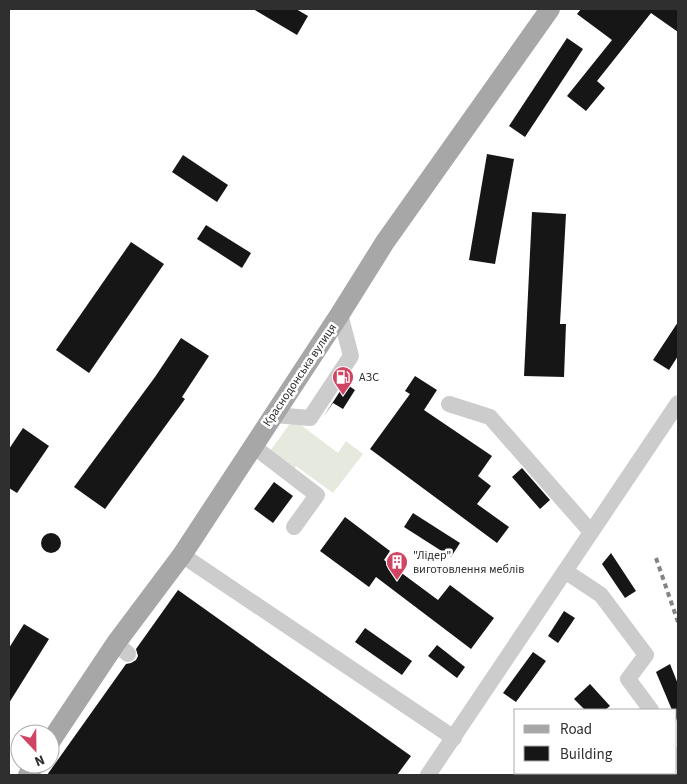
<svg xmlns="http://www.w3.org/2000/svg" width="687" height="784" font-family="'Source Sans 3',sans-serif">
<rect width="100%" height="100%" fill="#fff"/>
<path fill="#e6eade" d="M295 423 301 425 338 453 346 441 363 454 333 493 296 466 294 469 270 451 289 425Z"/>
<g fill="#161616">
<path d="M253 9H296L308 16 297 35Z"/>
<path d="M581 9H678V32L651 13 597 81 605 88 586 111 567 96 612 40 577 14Z"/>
<path d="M567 38 583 49 525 137 509 126Z"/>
<path d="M487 154 514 159 495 264 469 260Z"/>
<path d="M183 155 228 185 217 202 172 172Z"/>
<path d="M532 212 566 214 560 324H566L564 377 524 376Z"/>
<path d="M206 225 251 253 242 268 197 239Z"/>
<path d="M131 242 164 264 89 373 56 350Z"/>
<path d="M678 322V356L669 370 653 360Z"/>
<path d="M181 338 209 356 182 397 185 399 105 509 74 487 155 377Z"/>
<path d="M353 371 346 384 355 390 343 409 333 403 324 416Z"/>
<path d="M415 376 437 390 424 410 492 456 478 476 491 486 477 504 509 527 497 543 370 449 410 394 405 391Z"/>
<path d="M23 428 49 446 17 493 9 488V449Z"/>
<path d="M522 468 550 500 540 509 512 477Z"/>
<path d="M274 482 293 496 273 523 254 509Z"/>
<path d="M413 513 460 543 451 557 404 527Z"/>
<path d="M345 517 390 551 384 560 438 600 450 585 494 618 471 649 376 577 369 587 320 551Z"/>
<circle cx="51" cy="543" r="10"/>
<path d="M611 553 636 591 625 598 602 564Z"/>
<path d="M178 590 411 756 397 775H47L126 664 131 663 136 660 138 656 136 649Z"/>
<path d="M564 611 575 618 558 643 548 636Z"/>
<path d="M24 624 49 639 9 703V648Z"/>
<path d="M365 628 412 661 402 675 355 642Z"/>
<path d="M437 645 465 667 457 678 428 656Z"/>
<path d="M533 652 546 661 516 702 503 693Z"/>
<path d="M670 664 678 684V724L676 718V710H672L656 672Z"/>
<path d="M590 684 610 706 605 710H585L574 699Z"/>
</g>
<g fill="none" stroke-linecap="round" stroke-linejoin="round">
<g stroke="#ccc" stroke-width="16">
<path d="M449 404 490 417 591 532"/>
<path d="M274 415 310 418 351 356 340 314"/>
<path d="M253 446 317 495 294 527"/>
<path d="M182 555 454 738"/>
<path d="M565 571 601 595 646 655 628 679 651 710"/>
<path d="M116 643 128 654"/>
<path d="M676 755 678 761"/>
<path d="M428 775 678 403"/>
</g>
<g stroke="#a7a7a7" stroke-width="20">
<path d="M50 742 116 643 182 555 340 314 385 242 550 9"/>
<path d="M28 775 35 764"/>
</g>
<path stroke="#848484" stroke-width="4" stroke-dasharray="5 4" stroke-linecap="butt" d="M656 558 678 622"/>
</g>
<defs>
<g id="fuel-pin" transform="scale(1.125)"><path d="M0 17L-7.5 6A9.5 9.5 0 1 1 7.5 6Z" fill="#d14564" stroke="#fff"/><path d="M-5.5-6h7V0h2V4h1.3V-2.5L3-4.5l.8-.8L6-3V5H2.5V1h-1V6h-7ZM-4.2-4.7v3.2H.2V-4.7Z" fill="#fff"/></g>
<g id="building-pin" transform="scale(1.125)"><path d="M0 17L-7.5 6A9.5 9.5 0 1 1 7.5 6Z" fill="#d14564" stroke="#fff"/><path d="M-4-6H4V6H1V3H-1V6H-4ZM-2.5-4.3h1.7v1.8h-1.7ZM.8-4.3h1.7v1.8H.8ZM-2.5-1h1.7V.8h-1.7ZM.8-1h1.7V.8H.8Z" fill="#fff"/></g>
</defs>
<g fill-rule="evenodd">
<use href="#fuel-pin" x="343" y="377"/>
<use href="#building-pin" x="397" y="562"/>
</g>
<g text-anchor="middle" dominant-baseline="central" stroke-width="5" stroke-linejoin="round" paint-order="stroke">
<g font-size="12" fill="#2f2f2f" stroke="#fff">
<text transform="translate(300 375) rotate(-56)">Краснодонська вулиця</text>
</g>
<g font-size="12" fill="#2f2f2f" stroke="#fff" text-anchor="start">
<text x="359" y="377">АЗС</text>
<text x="413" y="555">"Лідер"<tspan x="413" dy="14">виготовлення меблів</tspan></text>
</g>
</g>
<rect width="687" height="784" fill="none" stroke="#2f2f2f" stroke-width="20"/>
<rect x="514" y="709" width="162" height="65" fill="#ffffff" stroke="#acacac"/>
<rect x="524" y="725" width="25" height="8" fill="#a7a7a7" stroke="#acacac"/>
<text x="560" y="734" font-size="15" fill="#2f2f2f">Road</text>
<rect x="524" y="746" width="25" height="15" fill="#161616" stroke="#acacac"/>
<text x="560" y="759" font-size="15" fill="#2f2f2f">Building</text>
<g transform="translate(35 749) rotate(158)"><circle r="24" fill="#ffffff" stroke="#acacac"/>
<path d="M0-4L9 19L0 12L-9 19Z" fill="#d14564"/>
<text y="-8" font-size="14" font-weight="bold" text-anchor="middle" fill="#2f2f2f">N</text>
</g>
</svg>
